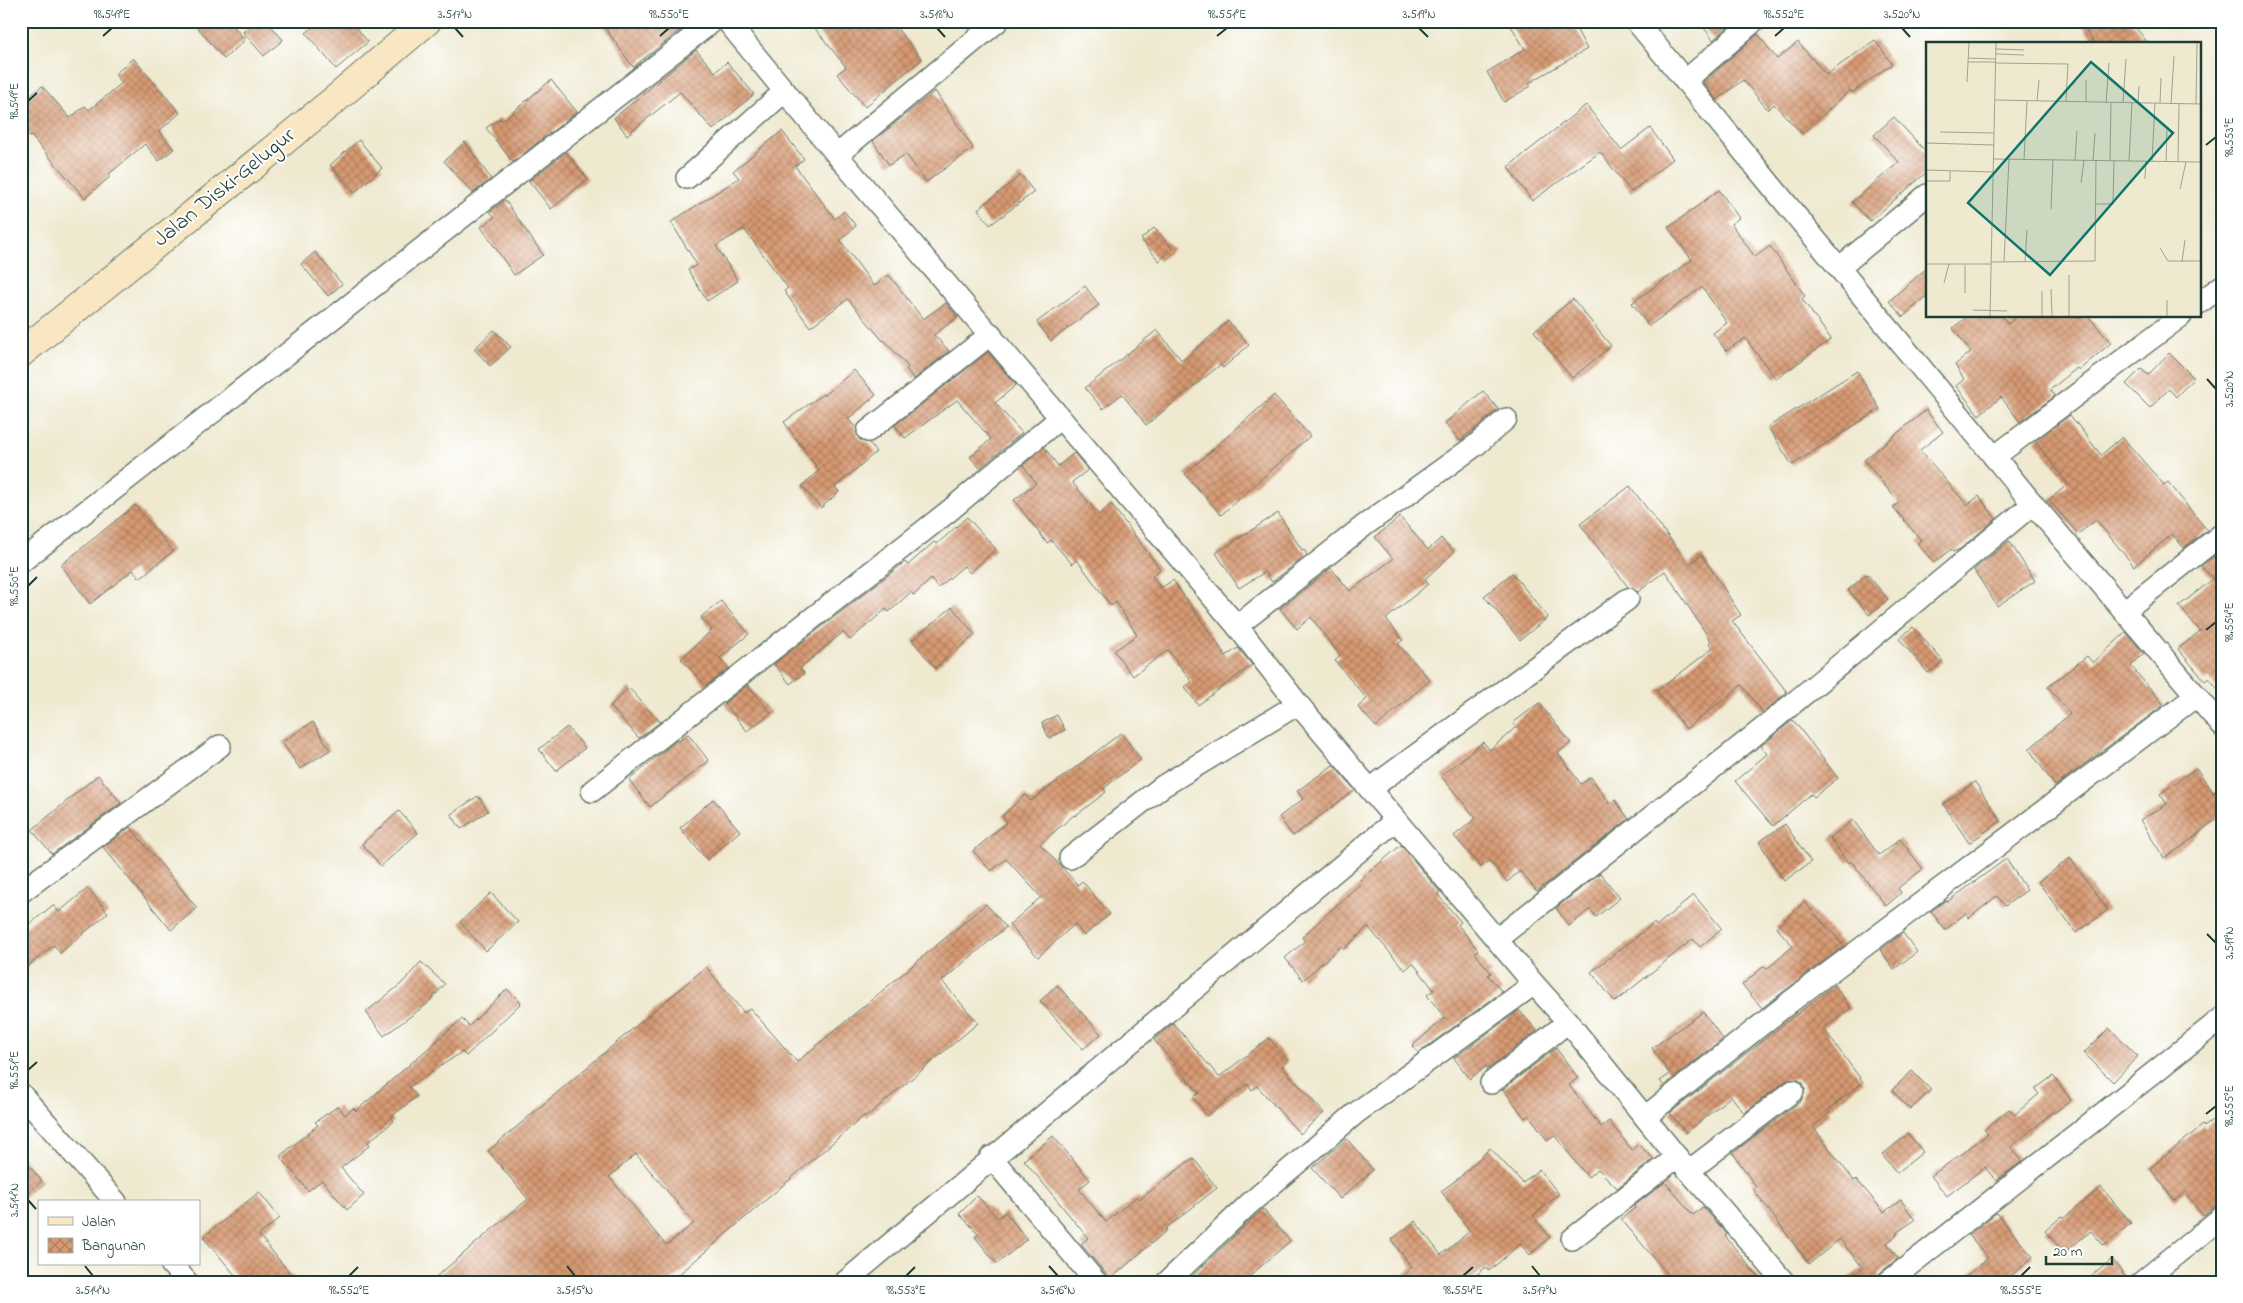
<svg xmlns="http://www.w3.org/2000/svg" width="2243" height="1303" font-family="'Indie Flower',sans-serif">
<defs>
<pattern id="building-cross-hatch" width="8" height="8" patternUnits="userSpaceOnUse" patternTransform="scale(1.25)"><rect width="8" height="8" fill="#d79972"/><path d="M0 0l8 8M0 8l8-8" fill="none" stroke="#ae7e5e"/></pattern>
</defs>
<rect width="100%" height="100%" fill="#fff"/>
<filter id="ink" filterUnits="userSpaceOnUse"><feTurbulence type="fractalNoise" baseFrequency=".02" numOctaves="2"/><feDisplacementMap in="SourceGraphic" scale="10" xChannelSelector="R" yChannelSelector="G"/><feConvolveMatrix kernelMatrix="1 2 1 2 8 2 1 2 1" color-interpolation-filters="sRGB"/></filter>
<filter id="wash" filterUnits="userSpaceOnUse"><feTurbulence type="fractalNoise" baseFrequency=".0096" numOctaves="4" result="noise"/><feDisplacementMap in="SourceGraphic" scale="20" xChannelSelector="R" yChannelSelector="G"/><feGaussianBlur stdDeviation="1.12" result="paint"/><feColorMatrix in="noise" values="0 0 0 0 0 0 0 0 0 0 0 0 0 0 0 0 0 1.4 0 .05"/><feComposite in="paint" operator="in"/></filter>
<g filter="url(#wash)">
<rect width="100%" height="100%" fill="#efe9d0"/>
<g id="blocks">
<g fill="url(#building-cross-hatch)" fill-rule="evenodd">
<path d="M192 21H229L245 40 224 59Z"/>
<path d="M255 21H267L283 40 264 56 243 32Z"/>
<path d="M320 21H351L368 42 336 69 306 33Z"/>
<path d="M600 21H692L633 67Z"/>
<path d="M809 21H891L922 59 865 107 837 74 846 67Z"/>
<path d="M1508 21H1572L1587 49 1529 83 1531 86 1504 102 1487 72 1525 49Z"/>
<path d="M1699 21H1735L1713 40Z"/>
<path d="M2079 21H2130L2149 44H2096Z"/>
<path d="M1758 34 1777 59 1798 42 1826 75 1875 40 1892 64 1852 93 1850 90 1802 134 1774 104 1768 110 1743 80 1717 100 1703 82Z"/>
<path d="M696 50 715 72 727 62 754 94 713 130 680 92 627 135 614 118Z"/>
<path d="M133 58 180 113 159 131 174 149 159 161 145 144 109 174 111 176 85 198 31 136 30 137 21 128V104L42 86 70 118 85 106 89 110 122 83 115 74Z"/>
<path d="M551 80 577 112 513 162 486 128 500 118 502 121Z"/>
<path d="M935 91 973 148 926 182 906 154 889 165 873 141Z"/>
<path d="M1586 105 1621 150 1650 128 1673 159 1631 192 1600 152 1532 201 1508 167Z"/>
<path d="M1894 117 1927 153V172L1870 221 1852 202 1899 162 1874 135Z"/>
<path d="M782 131 804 159 795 166 835 219 844 211 856 226 840 240 874 286 889 275 923 319 946 303 958 317 934 335 949 351 914 379 906 369 908 367 884 340 883 341 848 299 810 327 784 291 788 288 744 229 716 246 738 281 707 301 688 270 697 265 671 222 739 178 733 171Z"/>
<path d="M359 140 382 168 354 193 330 165Z"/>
<path d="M465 142 491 179 473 193 444 161Z"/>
<path d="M566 152 588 179 551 209 529 181Z"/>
<path d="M1021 175 1034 192 990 225 978 209Z"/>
<path d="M1719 190 1739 218 1731 224 1755 257 1770 246 1805 296 1802 299 1831 339 1776 379 1745 338 1726 351 1713 333 1727 323 1702 287 1649 326 1632 303 1692 260 1668 228Z"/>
<path d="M505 200 543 255 514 275 481 227 495 217 490 212Z"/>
<path d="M1154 228 1173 249 1159 261 1141 239Z"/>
<path d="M315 252 342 284 328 296 301 264Z"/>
<path d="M1927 268V296L1903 317 1889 301Z"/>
<path d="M1085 286 1099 305 1051 341 1037 322Z"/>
<path d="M1573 299 1611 346 1572 378 1534 331Z"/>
<path d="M1968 316H2002L2008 324 2018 316H2088L2111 343 2079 370 2077 368 2050 390 2055 396 2020 422 2001 397 1979 415 1956 386 1964 379 1955 365 1971 352 1953 328Z"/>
<path d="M1228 321 1249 345 1223 368 1220 365 1146 425 1122 394 1103 409 1085 388 1157 330 1182 361Z"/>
<path d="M494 330 511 347 490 366 474 349Z"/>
<path d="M988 352 1016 385 995 403 1022 433 980 468 970 457 991 439 957 400 905 438 895 425Z"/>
<path d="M2169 353 2194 378 2176 397 2169 389 2150 408 2126 384 2141 369 2148 375Z"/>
<path d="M854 370 876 395 848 419 856 428 859 439 869 443 876 452 835 487 839 492 821 508 802 486 819 470 784 422 823 394 824 396Z"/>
<path d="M1857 371 1880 409 1792 465 1768 427Z"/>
<path d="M1483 391 1498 409 1460 441 1445 423Z"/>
<path d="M1274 395 1310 436 1221 515 1185 474Z"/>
<path d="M1926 410 1943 432 1920 450 1967 505 1979 496 1996 519 1960 549 1953 552 1951 549 1934 563 1917 543 1921 540 1893 507 1899 503 1864 460Z"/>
<path d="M2070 415 2101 455 2122 437 2164 485 2168 482 2207 530 2184 548 2172 534 2134 566 2096 520 2078 534 2049 500 2068 484 2035 441Z"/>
<path d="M1044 447 1058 466 1074 453 1088 470 1072 482 1099 515 1111 504 1160 569 1152 576 1161 588 1173 580 1226 656 1238 648 1252 665 1198 705 1185 687 1192 682 1168 650 1133 676 1114 651 1137 635 1116 602 1111 606 1077 560 1072 564 1051 540 1047 543 1014 500 1036 483 1023 465Z"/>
<path d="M1630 486 1689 564 1702 555 1741 615 1732 621 1787 692 1763 713 1742 685 1686 729 1657 691 1713 648 1709 643 1711 641 1665 571 1638 592 1628 587 1580 524Z"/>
<path d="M135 505 173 551 140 578 133 570 90 604 61 565Z"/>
<path d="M1278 513 1302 550 1304 549 1307 555 1272 582 1265 572 1239 588 1216 553Z"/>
<path d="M967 517 996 549 970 573 964 566 938 588 931 579 914 595 911 592 889 612 886 609 850 640 843 632 800 668 804 673 790 684 774 664 905 562 908 565 934 542 937 544Z"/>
<path d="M1400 517 1428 550 1441 538 1454 552 1425 579 1428 584 1386 619 1403 640 1398 644 1430 680 1376 727 1358 707 1367 699 1335 661 1340 656 1311 617 1297 629 1280 609 1331 568 1350 591 1393 559 1375 537Z"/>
<path d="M2009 541 2035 581 1997 606 1974 570Z"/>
<path d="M2222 550V694L2209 678 2205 681 2178 649 2200 631 2179 606 2213 579 2201 566Z"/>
<path d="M1512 573 1548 617 1520 640 1484 596Z"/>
<path d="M1867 574 1888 599 1869 615 1848 590Z"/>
<path d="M721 601 749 634 720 658 729 668 706 686 681 659 712 630 701 617Z"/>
<path d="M952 607 975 635 935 668 912 640Z"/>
<path d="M1913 627 1943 661 1928 673 1899 639Z"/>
<path d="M2126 632 2144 653 2131 666 2164 705 2055 786 2029 749 2070 714 2048 687 2087 656 2093 663Z"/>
<path d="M748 685 771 713 747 731 724 703Z"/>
<path d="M629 688 660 722 639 738 610 706Z"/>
<path d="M1539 703 1571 743 1558 753 1581 784 1591 777 1610 804 1615 800 1629 819 1537 891 1520 871 1507 882 1489 861 1481 867 1454 836 1476 818 1441 776 1483 742 1490 750 1516 727 1513 723Z"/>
<path d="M1057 715 1065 730 1049 738 1042 723Z"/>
<path d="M1793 720 1838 778 1814 797 1811 794 1773 826 1735 781 1767 754 1761 746Z"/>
<path d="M313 722 330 750 300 769 282 742Z"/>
<path d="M567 727 585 748 556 771 539 749Z"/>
<path d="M1121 733 1141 759 1103 789 1106 792 1075 816 1074 815 1040 844 1078 885 1082 881 1110 914 1084 936 1075 924 1038 957 1009 925 1041 897 1006 859 991 871 973 851 1007 822 1002 816 1025 795 1031 801Z"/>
<path d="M688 734 709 761 650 807 629 780 677 740 678 742Z"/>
<path d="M1333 765 1355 790 1293 836 1279 817 1303 799 1297 791Z"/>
<path d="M2196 768 2214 793 2222 786V814L2183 846 2164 858 2140 820 2167 804 2160 794Z"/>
<path d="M98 775 121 803 52 854 32 830Z"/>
<path d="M1975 782 2001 821 1969 843 1943 804Z"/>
<path d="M478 796 488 811 461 829 451 814Z"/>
<path d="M713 799 740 831 707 860 680 828Z"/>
<path d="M399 811 418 833 381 866 362 844Z"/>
<path d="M1853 820 1879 855 1900 839 1923 869 1898 888 1901 893 1886 906 1851 861 1848 863 1830 838Z"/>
<path d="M1785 824 1811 862 1784 881 1759 842Z"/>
<path d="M130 827 197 908 171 930 103 847Z"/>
<path d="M1401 845 1440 892 1437 894 1461 922 1458 925 1478 950 1475 953 1491 973 1488 975 1502 992 1418 1053 1412 1046 1445 1018 1427 995 1434 990 1413 963 1405 970 1368 927 1344 949 1341 946 1303 980 1285 958 1305 941 1302 937 1362 882 1360 880Z"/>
<path d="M2070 858 2108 910 2076 933 2038 882Z"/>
<path d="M2006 859 2027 890 2005 906 1997 896 1969 918 1966 913 1945 930 1931 911 1946 900 1947 902Z"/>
<path d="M1600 873 1620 898 1596 917 1590 909 1569 926 1556 908Z"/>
<path d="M88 888 108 913 60 953 54 945 21 972V931L53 905 59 912Z"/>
<path d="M491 893 518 922 486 951 460 922Z"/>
<path d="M1694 895 1722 929 1700 947 1693 939 1615 1002 1591 972 1654 923 1656 926Z"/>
<path d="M1804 902 1844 946 1762 1008 1742 985 1764 966 1767 969 1793 946 1776 927Z"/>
<path d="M986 904 1006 927 942 981 978 1023 866 1117 865 1115 670 1282H430L528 1199 488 1151 706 967 744 1013 750 1008 797 1062ZM636 1154 694 1223 668 1244H665L609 1177Z"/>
<path d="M1903 933 1917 952 1894 969 1880 950Z"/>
<path d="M421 962 445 984 427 1004 384 1036 366 1012 401 984Z"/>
<path d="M1057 985 1101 1034 1083 1049 1040 1001Z"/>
<path d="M1834 985 1851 1008 1823 1028 1863 1082 1828 1110 1830 1113 1813 1127 1854 1181 1856 1179 1884 1212 1901 1200 1915 1220 1896 1233 1897 1235 1887 1243 1898 1258 1880 1273 1876 1282H1842L1863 1268 1840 1239 1809 1264 1753 1189 1756 1187 1733 1153 1801 1101 1805 1090 1803 1083 1797 1079 1786 1081 1744 1113 1731 1096 1686 1133 1670 1113Z"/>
<path d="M507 989 521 1003 466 1056 462 1052 409 1087 417 1096 391 1117 394 1121 368 1142 370 1145 341 1168 364 1195 347 1210 322 1180 308 1191 280 1156 318 1125 315 1122 338 1106 345 1115 353 1108 356 1111 462 1019 469 1026Z"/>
<path d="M1519 1010 1537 1031 1488 1069 1486 1066 1470 1079 1454 1058Z"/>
<path d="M1703 1012 1723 1039 1664 1086 1660 1081 1670 1074 1652 1048Z"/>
<path d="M1173 1023 1219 1077 1269 1038 1288 1061 1282 1066 1324 1113 1300 1134 1257 1086 1252 1090 1248 1084 1207 1116 1193 1097 1199 1093 1154 1040Z"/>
<path d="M2109 1028 2138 1056 2113 1082 2084 1053Z"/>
<path d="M1556 1048 1578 1078 1569 1085 1601 1127 1609 1121 1632 1150 1638 1144 1654 1159 1617 1188 1598 1169 1588 1177 1554 1135 1547 1140 1529 1115 1525 1118 1503 1089Z"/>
<path d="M1912 1071 1931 1090 1910 1110 1892 1090Z"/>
<path d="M2053 1076 2071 1100 2054 1113 2053 1112 2011 1147 2022 1161 1996 1181 1985 1167 1947 1196 1931 1176 1988 1134 1984 1130 2009 1109 2014 1115 2039 1094 2035 1089Z"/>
<path d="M2222 1113V1205L2215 1207 2203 1216 2185 1192 2175 1201 2150 1168 2203 1125 2204 1127Z"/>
<path d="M1908 1134 1923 1152 1897 1173 1882 1155Z"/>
<path d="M1053 1136 1090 1180 1079 1189 1106 1222 1137 1196 1140 1199 1193 1158 1217 1188 1165 1229 1167 1230 1108 1281 1106 1274 1081 1244 1088 1238 1024 1160Z"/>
<path d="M1347 1139 1373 1170 1340 1199 1312 1168Z"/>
<path d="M1490 1148 1523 1183 1539 1169 1559 1194 1533 1216 1550 1237 1530 1255 1520 1244 1489 1271 1486 1267 1468 1282H1397L1412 1267 1391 1240 1415 1221 1441 1255 1470 1231 1441 1191 1459 1178Z"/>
<path d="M21 1156 42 1181 21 1199Z"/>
<path d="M1665 1182 1693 1215 1703 1207 1727 1234 1725 1236 1762 1282H1674L1621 1219 1635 1208 1634 1206Z"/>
<path d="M2101 1187 2131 1223 2104 1246 2091 1231 2064 1253 2045 1231 2062 1216 2064 1218Z"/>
<path d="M259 1192 280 1218 259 1235 297 1282H241L203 1237Z"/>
<path d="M977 1196 998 1218 1005 1212 1027 1239 997 1264 975 1237 979 1234 959 1214Z"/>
<path d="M1263 1209 1290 1241 1243 1282H1186Z"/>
<path d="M1996 1213 2033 1257 2004 1282H1959L1988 1258 1969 1235Z"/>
<path d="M2112 1259 2129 1282H2085Z"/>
</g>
</g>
</g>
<g filter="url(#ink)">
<use href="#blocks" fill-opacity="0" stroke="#68796b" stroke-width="1"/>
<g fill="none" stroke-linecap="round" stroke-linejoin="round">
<g stroke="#68796b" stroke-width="24">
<g id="minor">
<path d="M727 21 837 155 1237 626 1298 704 1534 984 1568 1022 1677 1157 1784 1282"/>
<path d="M1636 21 2033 504 2222 726"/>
<path d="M1685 81 1754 21"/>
<path d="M837 155 998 21"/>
<path d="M687 178 785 91"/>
<path d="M1839 268 1927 195"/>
<path d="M2199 303 2222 286"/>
<path d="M868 431 991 334"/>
<path d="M1994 457 2181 316"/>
<path d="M21 562 713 21"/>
<path d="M2124 611 2222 534"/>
<path d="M1237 626 1365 525 1476 445 1506 419"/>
<path d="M1370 789 1628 599"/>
<path d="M592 791 949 511 1060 418"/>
<path d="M1070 858 1163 786 1298 704"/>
<path d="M21 892 220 746"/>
<path d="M1497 939 1766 726 2033 504"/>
<path d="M1491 1083 1568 1022"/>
<path d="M21 1094 116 1202"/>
<path d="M1645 1117 1790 1002 2196 696"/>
<path d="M991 1157 1096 1282"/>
<path d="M1690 1170 1793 1091"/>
<path d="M1572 1239 1677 1157"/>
<path d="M171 1264 187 1282"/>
<path d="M845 1282 1396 820"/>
<path d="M1167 1282 1249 1204 1356 1113 1534 984"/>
<path d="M1888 1282 2092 1122 2222 1018"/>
<path d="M2142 1282 2222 1217"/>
</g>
</g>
<g stroke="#68796b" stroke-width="30">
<path id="secondary" d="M21 353 338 97 427 21"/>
</g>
<use href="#minor" stroke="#fff" stroke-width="21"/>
<use href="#secondary" stroke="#f9e7c3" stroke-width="28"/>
</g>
</g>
<path fill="none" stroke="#1f3d34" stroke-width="2" d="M455 28 463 37M937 28 945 37M1419 28 1428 37M1902 28 1910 37M103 36 112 28M660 36 669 28M1217 36 1227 28M1775 36 1784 28M28 101 37 93M2206 145 2216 137M2207 379 2216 389M28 586 37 577M2206 630 2216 622M2207 934 2216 943M28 1070 37 1062M2206 1114 2216 1106M28 1200 36 1209M85 1266 93 1276M567 1266 575 1276M1049 1266 1058 1276M1532 1266 1540 1276M349 1276 358 1267M906 1276 915 1267M1463 1276 1473 1267M2021 1276 2030 1267"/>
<g text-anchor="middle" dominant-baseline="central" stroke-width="4" stroke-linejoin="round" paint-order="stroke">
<g font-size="22" fill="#1f3d34" stroke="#fff">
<text transform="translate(225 188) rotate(-39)">Jalan Diski–Gelugur</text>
</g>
</g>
<g transform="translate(1926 42)">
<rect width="275" height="275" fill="#efe9d0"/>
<path fill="none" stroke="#9ca492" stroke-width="1" d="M70 7 98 8M70 12 98 13M42 16 70 17M42 20H69M70 21 142 22 140 59M41 40 43 1M69 58 275 62M111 59 113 38M160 60V38M180 61 183 21M197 61 200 17M212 61 213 44M234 61 235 36M245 62 248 14M270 62 271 1M14 90 68 91M0 101 68 103M68 117 275 120M98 117 101 59M149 118 151 89M167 118 169 91M184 118 185 61M203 119 206 61M226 119 229 61M240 120 241 87M252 120 253 62M0 128 67 130M219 137 220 119M0 139H24V129M155 141 158 118M254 147 260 120M170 162H187L188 119M125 167 127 117M234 206 242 219H275M65 220 169 219 170 118M78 220 83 117M99 220 101 188M256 220 259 198M0 222H65M18 241 23 222M125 247 126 274M39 251V223M47 268 81 269M64 274 70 1M116 274V249M143 274V233M241 274V258"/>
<path fill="#0f766e" fill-opacity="0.15" stroke="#0f766e" stroke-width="2.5" d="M165 20 247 91 124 233 42 161Z"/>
<rect width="275" height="275" fill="none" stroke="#1f3d34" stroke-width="2.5"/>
</g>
<rect width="2243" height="1303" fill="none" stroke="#fff" stroke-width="55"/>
<rect x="38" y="1200" width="162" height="65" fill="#ffffff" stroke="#a5b1ae"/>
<rect x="48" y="1217" width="25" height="8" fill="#f9e7c3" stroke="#a5b1ae"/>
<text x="82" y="1226" font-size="15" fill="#1f3d34">Jalan</text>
<rect x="48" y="1238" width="25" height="15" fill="url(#building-cross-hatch)" stroke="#a5b1ae"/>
<text x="82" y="1250" font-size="15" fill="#1f3d34">Bangunan</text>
<path d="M2046 1256v8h66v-8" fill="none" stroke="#1f3d34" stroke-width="2.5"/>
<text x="2053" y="1256" font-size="15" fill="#1f3d34" stroke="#ffffff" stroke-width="4" paint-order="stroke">20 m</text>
<rect x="28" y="28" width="2188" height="1248" fill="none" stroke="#1f3d34" stroke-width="2"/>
<g font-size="12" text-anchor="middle" fill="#1f3d34">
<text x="112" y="18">98.549°E</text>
<text x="455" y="18">3.517°N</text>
<text x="669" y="18">98.550°E</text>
<text x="937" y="18">3.518°N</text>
<text x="1227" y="18">98.551°E</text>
<text x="1419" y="18">3.519°N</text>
<text x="1784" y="18">98.552°E</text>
<text x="1902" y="18">3.520°N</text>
<text transform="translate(14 101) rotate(-90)" y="4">98.549°E</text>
<text transform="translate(2229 137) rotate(-90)" y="4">98.553°E</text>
<text transform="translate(2229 389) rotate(-90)" y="4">3.520°N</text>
<text transform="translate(14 586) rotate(-90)" y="4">98.550°E</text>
<text transform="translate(2229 622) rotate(-90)" y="4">98.554°E</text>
<text transform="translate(2229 943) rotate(-90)" y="4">3.519°N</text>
<text transform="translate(14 1070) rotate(-90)" y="4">98.551°E</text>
<text transform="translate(2229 1106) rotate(-90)" y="4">98.555°E</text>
<text transform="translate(14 1200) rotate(-90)" y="4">3.514°N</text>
<text x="93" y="1294">3.514°N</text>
<text x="349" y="1294">98.552°E</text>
<text x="575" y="1294">3.515°N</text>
<text x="906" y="1294">98.553°E</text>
<text x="1058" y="1294">3.516°N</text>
<text x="1463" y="1294">98.554°E</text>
<text x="1540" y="1294">3.517°N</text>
<text x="2021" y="1294">98.555°E</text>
</g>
</svg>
